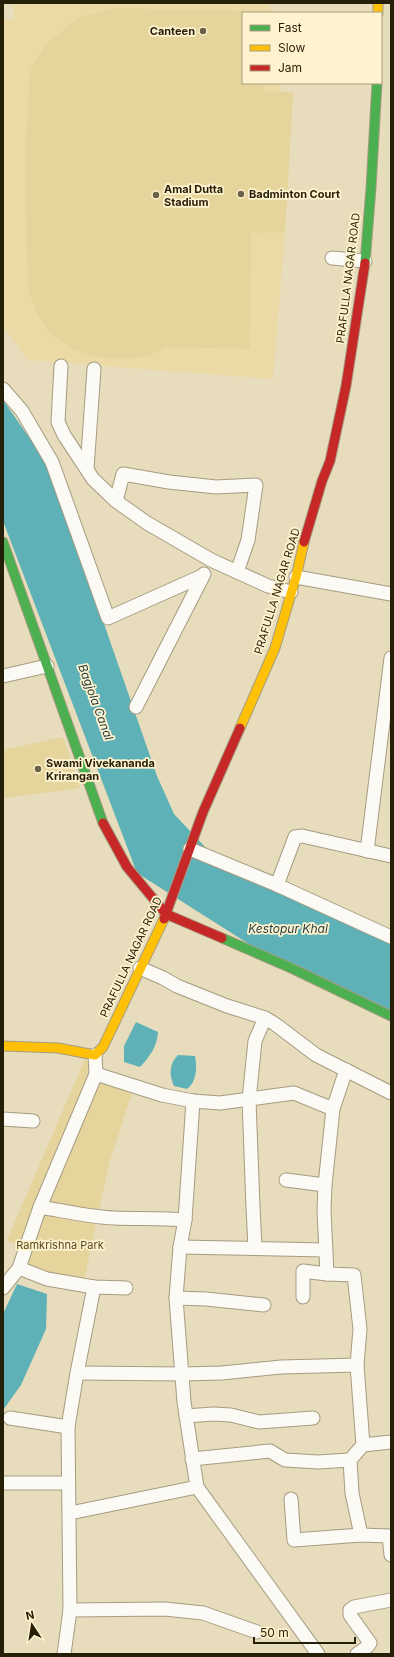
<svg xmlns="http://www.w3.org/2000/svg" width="394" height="1657" font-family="Inter,sans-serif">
<rect width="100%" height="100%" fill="#e7dcbb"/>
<path fill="#ebdaa6" d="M14 3H270L271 13H243V83H280L281 92H293L285 232 273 379 28 360 3 326V20H14Z"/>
<g fill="#e6d49d">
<path d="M112 8 247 11 250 13H243V83H262L263 91 293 92 285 232 251 233 250 349 167 347 148 356 127 359 95 357 72 349 52 334 38 316 29 292 27 259 25 158 30 71 46 44 80 17Z"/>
<path d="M63 737 80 788 3 798V750Z"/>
<path d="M85 1059 92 1066 98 1080 134 1086 109 1164 84 1280 19 1268 22 1248 7 1240Z"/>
</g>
<g fill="#5eb1b6">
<path d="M3 400 49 466 157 776 174 814 206 848 391 944V1017L252 946 137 873 3 521Z"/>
<path d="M136 1022 158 1032C157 1047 150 1056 140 1067L124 1062V1046Z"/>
<path d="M178 1055 195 1056C197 1068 197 1081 187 1089L174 1086C169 1075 169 1064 178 1055Z"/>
<path d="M17 1284 47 1294 46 1329 21 1385 3 1410V1314Z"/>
</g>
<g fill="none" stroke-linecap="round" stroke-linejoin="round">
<g stroke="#a59c82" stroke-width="15">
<g id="street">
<path d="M332 258 365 261"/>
<path d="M61 366 58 422 64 435 93 479 116 501 147 523 211 560 268 586 291 592"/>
<path d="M3 389 22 411 52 462 108 618 202 576"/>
<path d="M87 469 94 369"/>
<path d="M116 501 123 474 169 482 216 487 256 485 248 540 237 572"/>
<path d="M296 577 391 594"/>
<path d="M3 676 47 666"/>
<path d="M136 707 204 574"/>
<path d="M190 849 277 885 391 937"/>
<path d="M367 851 391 658"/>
<path d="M277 885 295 837 302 836 391 856"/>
<path d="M140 968 163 978 177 986 227 1006 265 1018 275 1024 316 1055 391 1093"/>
<path d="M346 1070 333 1109 325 1185 324 1210 327 1274 354 1275 360 1329 357 1365 363 1445"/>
<path d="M96 1074 162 1095 193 1101 220 1103 294 1093 333 1109"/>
<path d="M193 1101 185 1220 180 1247 176 1298 184 1402 197 1487 318 1654"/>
<path d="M3 1119 33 1121"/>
<path d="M286 1180 325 1185"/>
<path d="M40 1207C64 1211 89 1217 114 1218 138 1219 161 1218 185 1220"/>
<path d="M180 1247 325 1250"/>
<path d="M255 1248 253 1207 249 1100 255 1041 265 1018"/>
<path d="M19 1268 47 1279 94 1287 126 1288"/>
<path d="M3 1288 19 1268 40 1207 96 1074 95 1055"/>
<path d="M303 1297V1271L327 1274"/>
<path d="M176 1298 206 1299 264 1305"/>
<path d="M77 1373 183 1374 222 1373 281 1367 357 1365"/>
<path d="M186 1416 213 1414 231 1415 259 1422 313 1418"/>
<path d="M10 1418 68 1427"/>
<path d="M192 1459 270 1451 285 1460 318 1462 350 1460 363 1445 391 1442"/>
<path d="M350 1460 352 1493 361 1535"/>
<path d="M3 1483H68"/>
<path d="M291 1499 294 1540 361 1535 389 1536 391 1555"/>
<path d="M70 1513 197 1487"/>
<path d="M70 1610 165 1609 203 1613 257 1632"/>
<path d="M64 1654 70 1610 68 1427 77 1373 94 1287"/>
<path d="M357 1654 367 1647 370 1643 350 1615V1610L354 1607 391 1600"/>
</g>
</g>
<g stroke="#a59c82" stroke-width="11">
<g id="fast">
<path d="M365 263 371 188 377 83"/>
<path d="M3 542 103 823"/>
<path d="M222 938 291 968 391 1016"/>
</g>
</g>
<g stroke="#a59c82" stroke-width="11">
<g id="slow">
<path d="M378 3V13"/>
<path d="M240 728 275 648 296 577 304 542"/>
<path d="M3 1046 58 1048 95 1055 103 1047 164 919"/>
</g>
</g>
<g stroke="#a59c82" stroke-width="11">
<g id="jam">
<path d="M304 542 322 481 330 461 346 386 365 263"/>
<path d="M103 823 127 867 166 914 222 938"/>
<path d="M164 919 203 812 240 728"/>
</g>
</g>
<use href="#street" stroke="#fbfaf5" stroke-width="13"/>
<use href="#fast" stroke="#4caf50" stroke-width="9"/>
<use href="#slow" stroke="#ffc107" stroke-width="9"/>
<use href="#jam" stroke="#c62828" stroke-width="9"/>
</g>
<g fill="#6a6146" stroke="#fff3cf" stroke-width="1.5">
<circle cx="203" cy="31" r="4"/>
<circle cx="241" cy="194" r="4"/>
<circle cx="156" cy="195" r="4"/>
<circle cx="38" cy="769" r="4"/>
</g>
<g text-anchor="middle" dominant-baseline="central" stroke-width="3.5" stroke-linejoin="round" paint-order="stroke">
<g font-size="11" font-weight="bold" fill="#261f07" stroke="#fff3cf" text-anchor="start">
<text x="195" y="31" text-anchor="end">Canteen</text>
<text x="164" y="189">Amal Dutta<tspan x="164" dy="13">Stadium</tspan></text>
<text x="249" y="194">Badminton Court</text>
<text x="46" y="763">Swami Vivekananda<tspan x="46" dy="13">Krirangan</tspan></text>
</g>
<g font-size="11" fill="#261f07" stroke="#fff3cf">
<text transform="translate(348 278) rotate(-83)">PRAFULLA NAGAR ROAD</text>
<text transform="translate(277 591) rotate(-73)">PRAFULLA NAGAR ROAD</text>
<text transform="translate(131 957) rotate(-65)">PRAFULLA NAGAR ROAD</text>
</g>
<g font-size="11" fill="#584a1e" stroke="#fff3cf">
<text x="60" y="1245">Ramkrishna Park</text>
</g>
<g font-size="12" font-style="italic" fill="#243d42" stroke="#fff3cf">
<text transform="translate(96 702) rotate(70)">Bagjola Canal</text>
<text x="288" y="928">Kestopur Khal</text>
</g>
</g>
<rect width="394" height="1657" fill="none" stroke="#261f07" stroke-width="8"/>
<rect x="242" y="12" width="140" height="72" fill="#fff3cf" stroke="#a89e7f"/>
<rect x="250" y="25" width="20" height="6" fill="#4caf50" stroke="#a89e7f"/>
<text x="278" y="32" font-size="12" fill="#261f07">Fast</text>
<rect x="250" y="45" width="20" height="6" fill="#ffc107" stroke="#a89e7f"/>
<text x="278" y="52" font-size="12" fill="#261f07">Slow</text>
<rect x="250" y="65" width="20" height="6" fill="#c62828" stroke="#a89e7f"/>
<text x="278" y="72" font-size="12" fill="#261f07">Jam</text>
<g transform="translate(32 1625) rotate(348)" stroke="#fff3cf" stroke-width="3" paint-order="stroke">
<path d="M0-3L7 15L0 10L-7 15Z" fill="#261f07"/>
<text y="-6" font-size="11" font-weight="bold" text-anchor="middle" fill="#261f07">N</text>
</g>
<path d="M254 1637v6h101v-6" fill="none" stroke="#261f07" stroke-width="2"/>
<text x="260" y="1637" font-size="12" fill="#261f07" stroke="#fff3cf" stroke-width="3" paint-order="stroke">50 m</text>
</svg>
